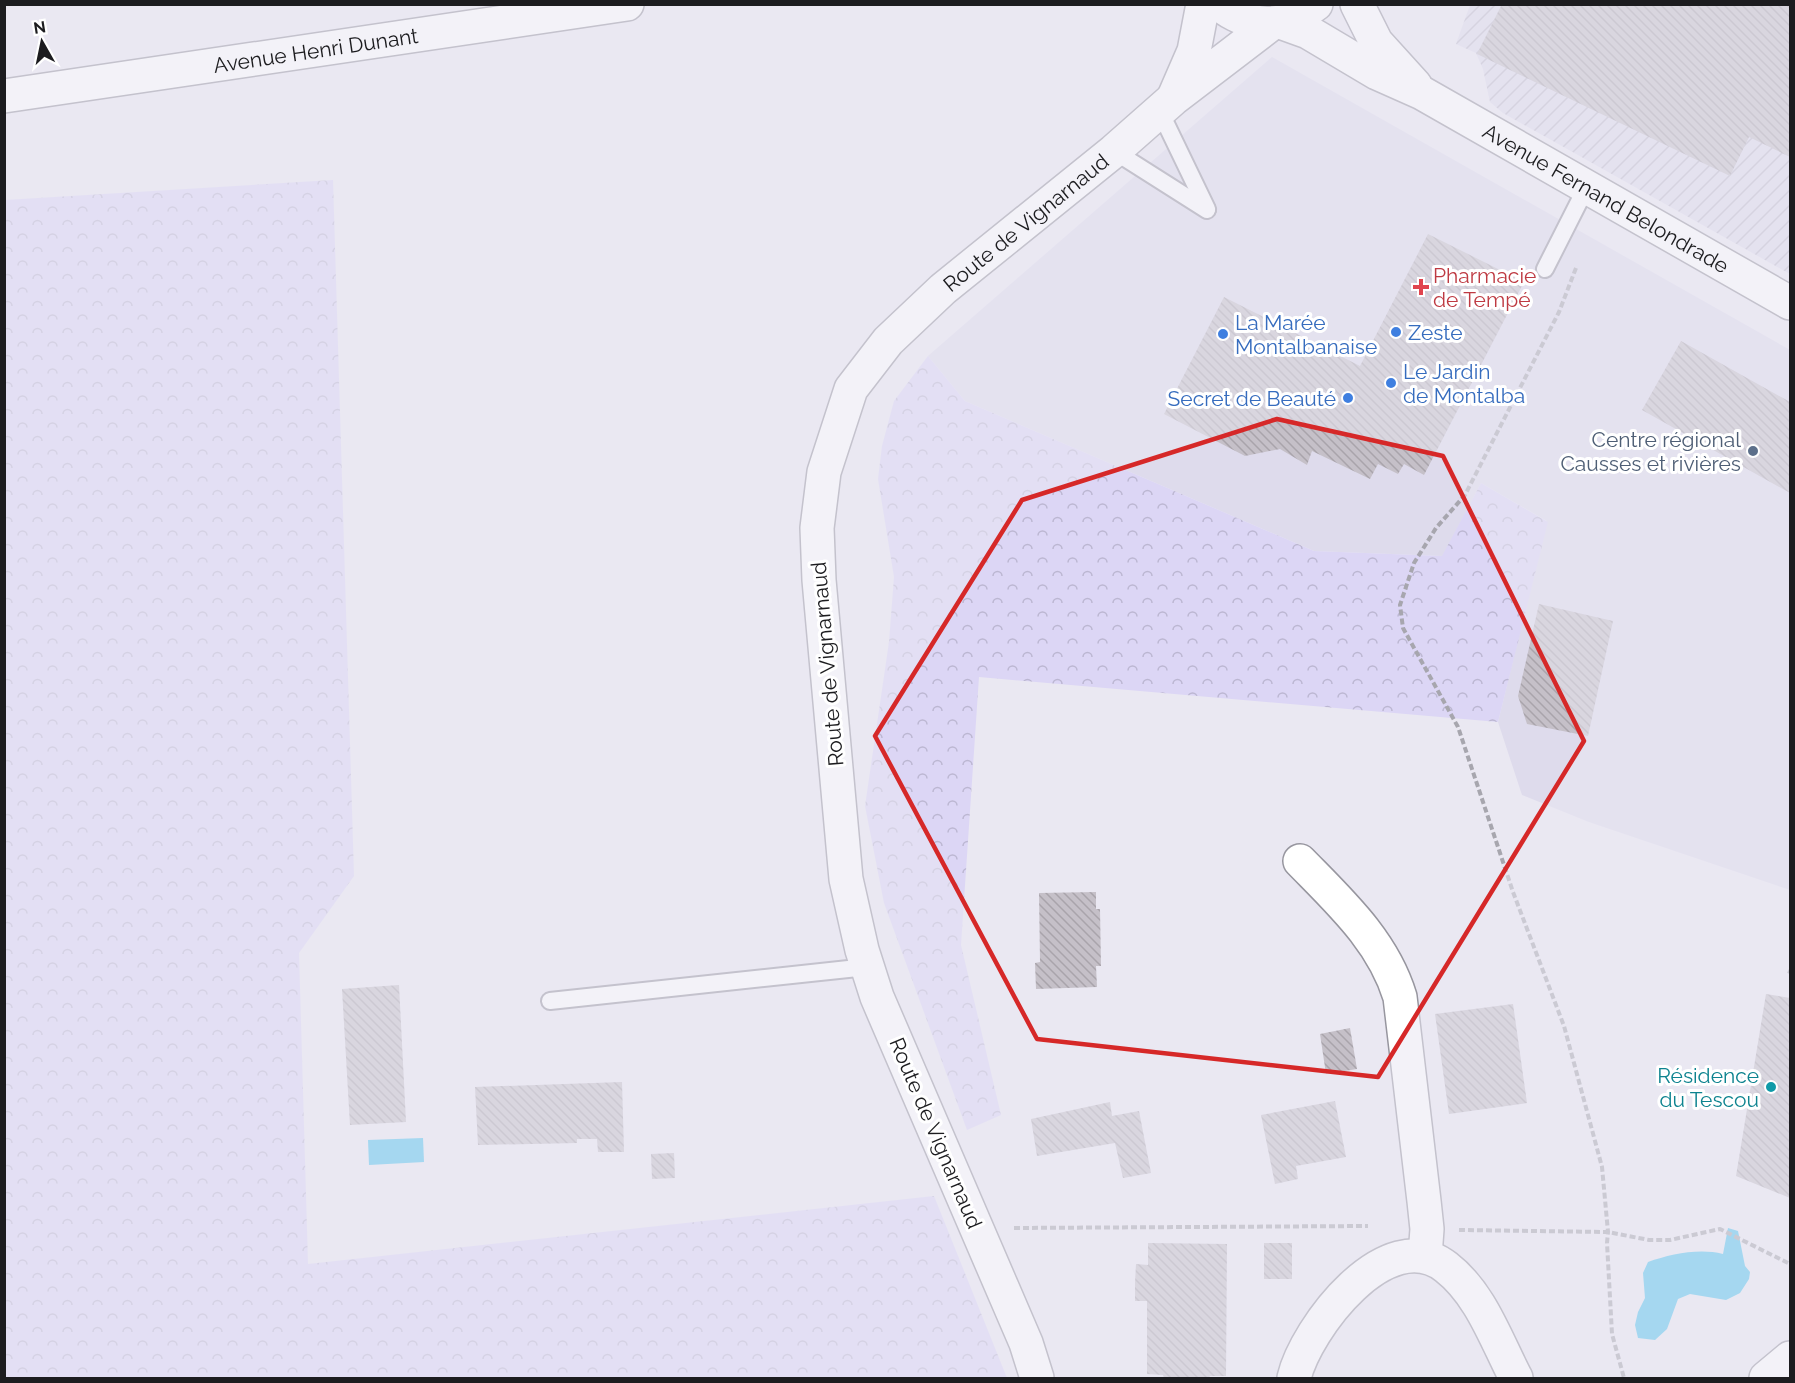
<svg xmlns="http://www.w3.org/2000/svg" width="1795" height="1383" font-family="Raleway,sans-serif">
<defs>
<pattern id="industrial-furrows" width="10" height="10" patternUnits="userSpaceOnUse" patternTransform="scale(1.5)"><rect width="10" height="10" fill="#dedbec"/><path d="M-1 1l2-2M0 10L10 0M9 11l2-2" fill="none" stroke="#bebbca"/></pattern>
<pattern id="forest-crowns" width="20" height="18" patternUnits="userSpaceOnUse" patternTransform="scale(1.5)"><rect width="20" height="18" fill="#dcd6f5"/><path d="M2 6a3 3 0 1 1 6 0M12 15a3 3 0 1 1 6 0" fill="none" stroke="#bcb7d2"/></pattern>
<pattern id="building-back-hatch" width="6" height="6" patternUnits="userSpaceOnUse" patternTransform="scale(1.5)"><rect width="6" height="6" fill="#c5c0c8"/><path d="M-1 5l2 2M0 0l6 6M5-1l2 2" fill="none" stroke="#a9a4ab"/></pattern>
</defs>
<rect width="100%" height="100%" fill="#eae8f2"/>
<path fill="#dedbec" d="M1272 57 1790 350V890L1589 822 1522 795 1498 722 1547 521 1481 483 1443 556 1314 551 965 401 928 356Z"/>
<path fill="url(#industrial-furrows)" d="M1470 5H1790V274L1503 113 1490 102 1483 69 1476 53 1456 44Z"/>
<g fill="url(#forest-crowns)">
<path d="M333 180 354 876 299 953 308 1264 934 1196 1007 1378H5V200Z"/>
<path d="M928 356 965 401 1314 551 1442 556 1481 483 1548 522 1498 722 979 677 961 945 1001 1115 967 1130 884 903 865 806 889 642 894 577 878 479 882 446 894 401Z"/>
</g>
<g fill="#52c4ed">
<path d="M423 1138 424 1162 369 1165 368 1140Z"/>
<path d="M1728 1228 1738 1231 1745 1266 1750 1272 1749 1279 1740 1293 1726 1300 1690 1294 1678 1299 1667 1329 1655 1340 1638 1338 1635 1325 1638 1312 1645 1298 1643 1273 1648 1262C1671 1254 1699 1248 1723 1254Z"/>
</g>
<g fill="url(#building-back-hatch)">
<path d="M1502 4H1790V157L1749 137 1730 176 1477 54Z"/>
<path d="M1428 234 1524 282 1424 475 1404 464 1398 474 1378 464 1370 479 1312 451 1307 465 1280 449 1245 456 1164 414 1224 297 1360 366Z"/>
<path d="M1681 341 1790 402V493L1642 410Z"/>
<path d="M1539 604 1613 621 1588 736 1527 724 1518 696Z"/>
<path d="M1096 892V909H1100L1101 966H1096L1097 987 1036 989 1035 963 1040 962 1039 893Z"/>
<path d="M399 985 406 1122 350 1125 342 989Z"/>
<path d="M1766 994 1790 998V1198L1736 1176Z"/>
<path d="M1513 1004 1527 1103 1449 1114 1435 1014Z"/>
<path d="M1350 1028 1357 1069 1326 1074 1320 1034Z"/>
<path d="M622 1082 624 1152H598L597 1139H577V1143L478 1145 475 1087Z"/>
<path d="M1335 1101 1346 1157 1296 1166 1298 1179 1275 1184 1261 1115Z"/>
<path d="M1110 1102 1112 1116 1139 1111 1151 1173 1123 1178 1115 1143 1037 1156 1031 1119Z"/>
<path d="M674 1153 675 1178 652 1179 651 1154Z"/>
<path d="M1148 1243 1227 1244 1226 1376H1210L1209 1378H1164L1163 1375 1147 1374V1301H1135V1283L1136 1264 1148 1265Z"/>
<rect x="1264" y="1243" width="28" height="36"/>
</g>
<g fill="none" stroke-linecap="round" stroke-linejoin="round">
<g stroke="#97969f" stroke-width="20">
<g id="service">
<path d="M1159 112 1167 126 1207 209"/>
<path d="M1114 151 1207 210"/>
<path d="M1545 269 1586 188"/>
<path d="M550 1001 867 967"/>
</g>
</g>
<g stroke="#97969f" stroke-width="36">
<g id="minor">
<path d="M1300 861C1340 902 1383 941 1400 997L1424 1201 1427 1229 1425 1256"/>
<path d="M1294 1378C1306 1328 1387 1221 1446 1267 1481 1294 1496 1340 1516 1378"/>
<path d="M1766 1378 1790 1358"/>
</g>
</g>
<g stroke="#97969f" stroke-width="36">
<g id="tertiary">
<path d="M1357 4 1376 42 1415 85"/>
<path id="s1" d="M1283 23 1308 32 1377 73 1422 93 1790 303"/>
<path d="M1174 97 1194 51 1203 4"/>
<path id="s2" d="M1037 1378 1026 1343 877 997 862 950 846 879 819 580 817 528 824 472 851 389 888 341 943 289 1114 151 1173 99 1271 24"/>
</g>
</g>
<g stroke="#97969f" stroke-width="36">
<g id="secondary">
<path d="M1220 4C1224 9 1230 12 1236 15 1264 30 1292 23 1316 4"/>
<path id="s3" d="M4 96 627 4"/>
</g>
</g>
<g stroke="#a7a6ae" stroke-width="4" stroke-dasharray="6 3" stroke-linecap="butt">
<path d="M1576 268 1559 312 1465 495 1436 528 1414 563 1400 605 1403 628 1458 727 1513 892 1564 1026 1602 1167 1608 1232 1607 1243 1612 1334 1624 1378"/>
<path d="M1788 971 1790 972"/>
<path d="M1014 1228 1368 1226"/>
<path d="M1459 1230 1608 1232 1649 1240H1670L1720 1229 1790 1264"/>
</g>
<use href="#service" stroke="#fff" stroke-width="16"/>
<use href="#minor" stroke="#fff" stroke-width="33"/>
<use href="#tertiary" stroke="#fff" stroke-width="33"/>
<use href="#secondary" stroke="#fff" stroke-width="33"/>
</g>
<path d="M0 0H1795V1383H0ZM1277 419 1443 456 1584 741 1378 1077 1037 1039 875 736 1022 500Z" fill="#eae8f2" fill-opacity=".55" fill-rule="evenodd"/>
<path fill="none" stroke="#d62828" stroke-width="4.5" stroke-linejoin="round" d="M1277 419 1443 456 1584 741 1378 1077 1037 1039 875 736 1022 500Z"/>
<path fill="#e0444e" stroke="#fff" stroke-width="2" d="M1418 278h6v6h6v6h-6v6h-6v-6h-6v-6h6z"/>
<g fill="#3f7fe0" stroke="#fff" stroke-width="2">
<circle cx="1396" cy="332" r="6"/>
<circle cx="1223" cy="334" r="6"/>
<circle cx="1391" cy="383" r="6"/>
<circle cx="1348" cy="398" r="6"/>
</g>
<circle fill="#5c6f8a" stroke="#fff" stroke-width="2" cx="1753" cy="451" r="6"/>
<circle fill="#0f9aa8" stroke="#fff" stroke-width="2" cx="1771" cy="1087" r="6"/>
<g text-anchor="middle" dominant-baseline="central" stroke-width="6" stroke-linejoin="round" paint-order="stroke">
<g font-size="21" fill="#1c1c1f" stroke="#fff">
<text stroke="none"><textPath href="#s3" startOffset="315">Avenue Henri Dunant</textPath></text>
<text stroke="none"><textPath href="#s1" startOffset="368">Avenue Fernand Belondrade</textPath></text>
<text stroke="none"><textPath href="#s2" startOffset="1274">Route de Vignarnaud</textPath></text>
<text transform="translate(827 664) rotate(-95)">Route de Vignarnaud</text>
<text transform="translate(936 1133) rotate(67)">Route de Vignarnaud</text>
</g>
<g font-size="21" fill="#be3a42" stroke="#fff" text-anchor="start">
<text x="1433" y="275">Pharmacie<tspan x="1433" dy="24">de Tempé</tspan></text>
</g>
<g font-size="21" fill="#366cbe" stroke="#fff" text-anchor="start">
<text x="1235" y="322">La Marée<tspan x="1235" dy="24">Montalbanaise</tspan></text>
<text x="1408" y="332">Zeste</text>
<text x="1403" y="371">Le Jardin<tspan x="1403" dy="24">de Montalba</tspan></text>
<text x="1336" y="398" text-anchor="end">Secret de Beauté</text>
</g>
<g font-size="21" fill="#4e5e75" stroke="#fff" text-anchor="end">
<text x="1741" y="439">Centre régional<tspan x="1741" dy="24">Causses et rivières</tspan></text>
</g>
<g font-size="21" fill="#0d838f" stroke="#fff" text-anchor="end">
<text x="1759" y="1075">Résidence<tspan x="1759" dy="24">du Tescou</tspan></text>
</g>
</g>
<rect width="1795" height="1383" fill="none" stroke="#1c1c1f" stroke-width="12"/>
<g transform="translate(42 42) rotate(351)" stroke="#ffffff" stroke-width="4.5" paint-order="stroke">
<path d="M0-4.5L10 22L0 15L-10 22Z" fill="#1c1c1f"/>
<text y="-9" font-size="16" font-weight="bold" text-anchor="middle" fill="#1c1c1f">N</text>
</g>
</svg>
